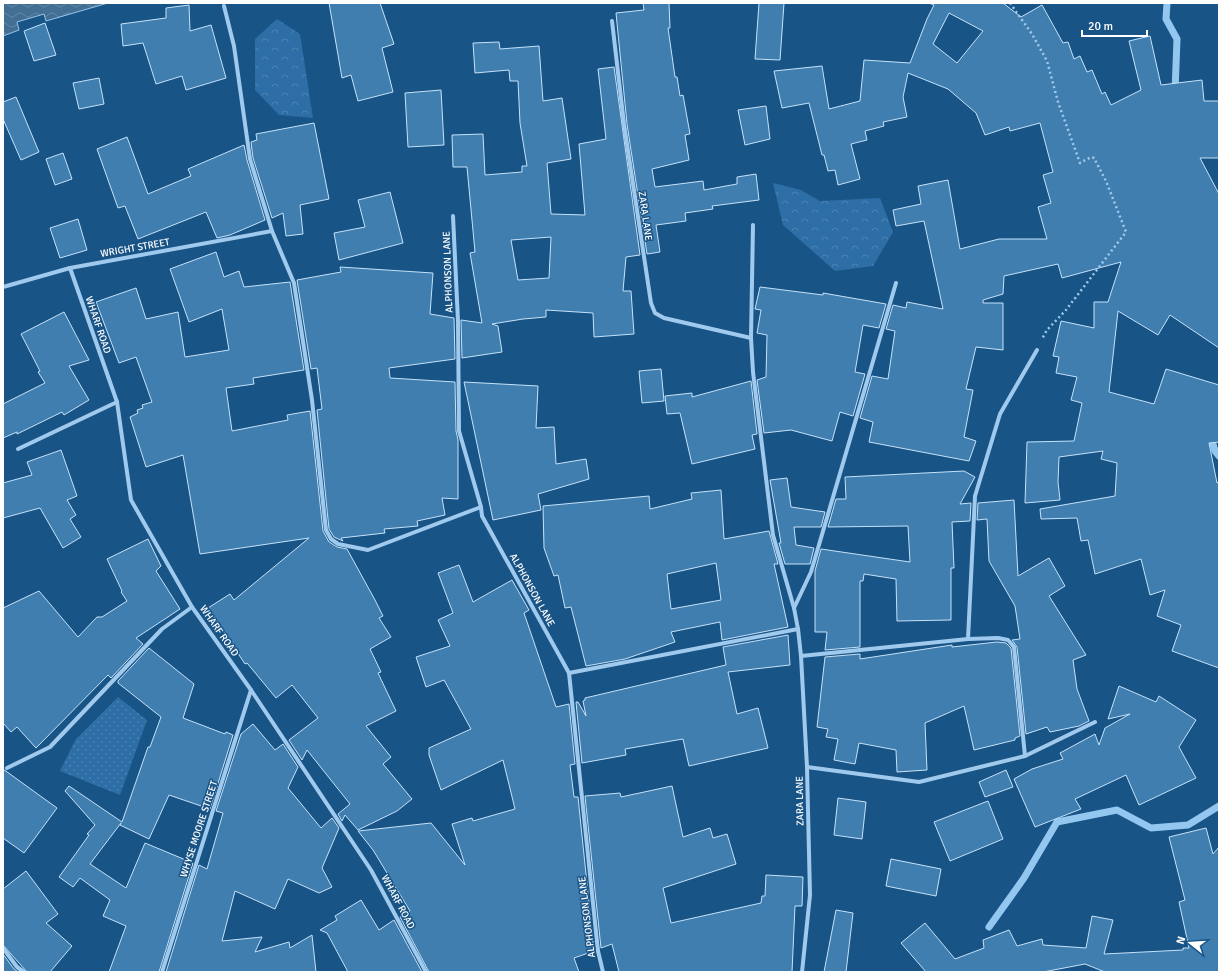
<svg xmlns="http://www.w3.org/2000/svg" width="1222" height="975" font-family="Signika,sans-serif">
<defs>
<pattern id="forest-crowns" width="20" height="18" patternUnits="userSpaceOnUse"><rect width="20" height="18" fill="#2c6ea5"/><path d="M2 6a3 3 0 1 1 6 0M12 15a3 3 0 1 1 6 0" fill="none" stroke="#4c84b2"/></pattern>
<pattern id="garden-dots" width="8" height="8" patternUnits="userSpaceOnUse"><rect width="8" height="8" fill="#2c6ea5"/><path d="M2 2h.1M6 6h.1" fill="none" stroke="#4c84b2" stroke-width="1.8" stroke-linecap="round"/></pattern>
<pattern id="water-waves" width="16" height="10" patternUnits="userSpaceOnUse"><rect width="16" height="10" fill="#446f94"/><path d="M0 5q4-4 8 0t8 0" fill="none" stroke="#6085a4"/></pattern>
</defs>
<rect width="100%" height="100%" fill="#195487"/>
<g fill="url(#forest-crowns)">
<path d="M277 19 300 34 313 118 279 115 255 90V39Z"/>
<path d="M773 183 801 190 820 201 880 198 893 232 873 266 835 271 783 225Z"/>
</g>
<path fill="url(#garden-dots)" d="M118 697 147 720 120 795 60 771 76 739Z"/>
<path fill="url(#water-waves)" stroke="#93c7ef" d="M3 3H108L46 21 44 14 17 22 19 30 3 36Z"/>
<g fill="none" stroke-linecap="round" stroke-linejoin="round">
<g stroke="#93c7ef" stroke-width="7">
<path d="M1167 3 1166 19 1177 39 1175 92"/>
<path d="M1210 434 1215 451 1219 456"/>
<path d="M989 927 1024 878 1057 822 1117 810 1151 828 1188 825 1219 806"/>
</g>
</g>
<g fill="#417eb0" stroke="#c5e2f9" fill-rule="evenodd">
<path d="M329 3H380L394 44 382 48 393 92 358 101 351 75 342 78Z"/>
<path d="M643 3H669L670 28H668L675 77H677L680 96 683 95 690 134 685 135 689 160 652 169 655 187 703 181 704 190 737 184V177L756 174 759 200 712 206 713 209 685 213 686 221 656 225 660 252 647 254 627 124 616 13 644 10Z"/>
<path d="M759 3H784L780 60 755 59Z"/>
<path d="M929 3H1003L1021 17 1042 5 1063 43 1068 42 1074 59 1080 56 1087 72 1092 70 1102 94 1105 92 1111 105 1141 90 1129 41 1150 36 1161 85 1202 80 1204 101H1219V158H1200L1219 194V348L1170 315 1158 335 1118 311 1109 392 1154 404 1166 369 1219 385V442L1209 443 1217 483 1219 482V668L1172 651 1181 625 1157 616 1165 590 1150 595 1141 559 1095 574 1088 540 1081 541 1077 518 1041 519 1040 509 1115 496 1117 463 1101 459 1103 451 1059 457 1058 482 1060 500 1025 503 1027 442 1074 441 1082 403 1071 400 1077 377 1056 373 1059 357 1053 356 1061 321 1094 328V302H1108L1121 262 1062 278 1058 264 1004 276 1003 294 983 300V303H1003V350L976 347 966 389 973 390 964 437 976 441 969 461 869 442 873 422 860 418 872 376 888 379 895 331 886 329 893 305 906 308 907 302 943 309 924 221 896 226 893 210 921 204 918 186 948 180 960 249 999 239H1047L1038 207 1051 203 1043 175 1053 172 1040 123 1010 131 1009 127 985 135 976 113 948 89 908 73 903 97 907 117 883 122 884 126 865 131 867 140 851 144 860 179 838 185 835 170 828 171 824 155H822L809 103 782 108 774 71 822 66 829 109 860 101 864 60 910 63 927 19 934 5ZM949 13 983 31 957 63 933 44Z"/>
<path d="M189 5 190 31 211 25 226 78 186 90 182 76 156 84 143 43 123 46 121 24 166 18V8Z"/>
<path d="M45 23 56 55 34 61 24 31Z"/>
<path d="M499 42 500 49 539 46 543 101 562 98 571 159 547 163 551 214 585 215 579 144 606 139 598 69 614 67 640 255 626 257 623 291H631L634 334 594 337 593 313 546 310V317L523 319 492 324 498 326 502 352 462 358 461 320 482 323 470 253 475 252 467 167H453L452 135 483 134 485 175 522 172V166H527L520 123 518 81H510L509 70 475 73 473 43ZM551 237 549 278 518 280 511 240Z"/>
<path d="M99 78 104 104 79 109 73 83Z"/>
<path d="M441 90 444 145 408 147 405 93Z"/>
<path d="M16 97 39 152 21 160 3 119V102Z"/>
<path d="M766 106 770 139 745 145 738 110Z"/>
<path d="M314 123 329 199 300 205 303 234 286 236 283 213 272 218 253 158 251 142 257 140 256 134Z"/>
<path d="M127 137 148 194 191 176 188 169 244 145 247 160 265 220 230 235 217 238 206 212 138 239 125 206 118 208 97 149Z"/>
<path d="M63 153 72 179 55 185 46 159Z"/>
<path d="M390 192 403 243 339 260 334 233 365 227 358 200Z"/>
<path d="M78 219 87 250 60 258 50 228Z"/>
<path d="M216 252 224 277 239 271 244 287 290 282 304 370 253 378 254 384 226 388 232 431 288 420 287 415 310 411 323 531 329 542 337 547 347 549 375 600 383 616 379 618 391 637 370 649 381 672 378 673 396 711 366 726 391 757 383 764 412 799 397 811 358 830 345 815 342 821 338 814 350 804 307 750 302 760 289 740 318 718 292 685 276 698 247 663 245 664 208 608 230 594 234 600 309 538 200 554 183 455 146 467 130 417 138 413 137 410 143 408 142 405 152 402 136 357 119 363 96 302 136 288 146 319 178 312 185 357 229 350 222 309 189 322 170 269Z"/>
<path d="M340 267 433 273 430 314 454 318 455 359 389 368 390 378 455 382 456 431 458 440V499L442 498 445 515 417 521 418 526 384 529 385 533 341 538 343 541 334 537 329 529 317 410 322 409 317 368 311 369 297 280 341 272Z"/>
<path d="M760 287 823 295V293L886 304 879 328 863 325 855 372 865 374 853 416 840 412 832 441 791 430 764 433 757 380 766 377 767 335 757 333 761 310 755 309Z"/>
<path d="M64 312 89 360 69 366 89 400 64 415 62 412 17 434V432L3 438V404L45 383 38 372 40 371 21 334Z"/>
<path d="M661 369 664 401 642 403 639 371Z"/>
<path d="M751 381 757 434 752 435 755 449 692 464 680 413 667 414 665 396 692 393V397Z"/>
<path d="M464 382 538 386 536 428 554 427 556 464 586 459 589 479 538 494 541 510 493 520Z"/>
<path d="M61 450 77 496 67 500 76 515 70 519 81 537 63 548 40 508 3 518V483L32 475 27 462Z"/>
<path d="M964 471 975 477 960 504 971 503 970 521 952 522 954 568H951V620L897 621 896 579 864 574 863 581H860V647L825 650 827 632H815V571L821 549 910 562 908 526 828 527 836 499H846L845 477Z"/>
<path d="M787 478 791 507 825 512 821 527H794L796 545 814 548 810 564H785L779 543H781L770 480Z"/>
<path d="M721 490 724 539 769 531 778 564H774L788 627 722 640 720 622 671 632 675 642 625 659 586 666 571 607 565 608 558 575 554 576 544 548 543 506 649 496 650 509 692 499 691 493ZM716 563 721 600 671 609 667 574Z"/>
<path d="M1014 500 1018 576 1049 558 1065 586 1049 596 1086 655 1073 660 1077 689 1089 721 1079 726 1050 732 1047 727 1026 734 1017 647 1012 640 1020 639 1015 606 989 561 987 519 977 520 978 503Z"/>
<path d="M148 539 161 566 156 571 180 609 136 638 143 644 111 678 108 675 36 748 17 727 11 732 3 723V608L39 591 78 637 97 617H102L127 601 121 592 122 591 107 559Z"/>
<path d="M459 565 473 602 512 580 529 610 524 613 556 707 569 704 575 764 570 765 574 797H578L594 951 574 958 579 972H429L400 917 410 911 373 850 358 831 431 823 465 865 452 824 472 818 473 821 515 809 503 760 441 790 429 755V748L471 729 444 680 426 687 416 657 450 646 438 620 453 613 438 573Z"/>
<path d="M788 635 790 665 728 672 737 714 758 708 768 748 689 766 683 739 625 749 626 755 582 763 576 702H578L586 716 583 701 585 700V698L726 665 723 647Z"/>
<path d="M997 642 1006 643 1011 648 1020 736 1015 738V740L974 750 964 706 925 723 927 770 897 772 896 750 859 743 855 764 834 760 838 739 826 737 828 729 817 727 825 657 860 654V659L952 645V647Z"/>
<path d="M149 648 194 684 183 718 225 734 226 732 233 735 210 809 169 795 149 839 120 825 121 823 90 864 126 888 145 843 193 863 159 972H109L126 926 103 916 110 900 80 878 73 887 59 877 89 835 87 834 95 825 65 791 69 786 122 822 148 747H150L161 717 118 683V681Z"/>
<path d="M1119 686 1156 702 1159 696 1196 720 1179 747 1196 778 1139 805 1126 775 1075 799 1081 809 1035 827 1014 779 1032 769 1063 759 1060 753 1095 734 1099 745 1105 728 1130 714 1108 719Z"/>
<path d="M253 724 275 750 283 744 298 767 288 788 321 828 332 818 339 828 322 868 332 887 319 893 288 879 275 909 235 891 222 941 262 937 255 952 289 942 290 948 312 935 316 972H166L199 865 207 869 223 813 216 811 241 734Z"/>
<path d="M3 769 57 808 24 853 3 838Z"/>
<path d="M1006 770 1013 787 985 797 979 782Z"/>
<path d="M672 786 683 837 710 828 713 838 727 834 736 864 663 888 671 923 761 903 762 896H765L766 875 803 877 802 906H795L792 972H619L612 944 601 948 585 796 620 793 621 797Z"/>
<path d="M838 798 866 802 862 839 834 835Z"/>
<path d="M988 801 1003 839 950 861 934 822Z"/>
<path d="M1206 828 1213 854 1219 847V972H1105L1085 964 1043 972H926L901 943 925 923 955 959 984 948 983 940 1009 930 1017 946 1042 939 1043 945 1086 948 1092 916 1113 920 1104 954 1183 950V948H1189L1179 902 1185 900 1169 837Z"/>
<path d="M891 859 941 869 936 896 886 886Z"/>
<path d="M26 871 58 914 46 923 72 946 50 972H27L3 945V889Z"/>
<path d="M361 900 379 930 394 920 422 972H348L327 933 320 930 337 920 335 916Z"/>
<path d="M836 910 853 913 846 972H824Z"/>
<path d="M3 954 14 969 18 972H3Z"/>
</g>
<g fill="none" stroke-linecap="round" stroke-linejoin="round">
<path stroke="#a0caed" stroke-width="2.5" stroke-dasharray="2 3" stroke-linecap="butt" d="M1010 3 1032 34 1047 61 1058 102 1080 163 1091 157 1094 158 1106 181 1126 232 1066 310 1047 330 1042 339"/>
<g stroke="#a0caed" stroke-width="4">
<path d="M224 6 234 46 250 159 272 231 294 283 312 400 326 530 331 539 338 544 368 550 481 507"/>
<path d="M612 21 624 124 651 303 655 313 664 318 751 338"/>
<path d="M453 216 458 321 459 431 481 507 482 516 569 673 598 951 603 972"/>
<path d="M753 225 751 338 753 372 773 535 794 608 798 629 801 656 807 767 810 895 802 972"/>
<path d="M70 268 117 402 131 500 192 607 251 690 371 870 426 972"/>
<path d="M3 287 70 268 272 231"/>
<path d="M18 449 117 402"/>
<path d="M794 608 811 572 896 283"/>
<path d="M968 639 975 496 1000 414 1037 350"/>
<path d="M801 656 968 639 998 638 1008 640 1014 647 1025 756"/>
<path d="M569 673 798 629"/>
<path d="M807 767 919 782 1025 756 1095 722"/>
<path d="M7 768 50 747 162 629 192 607"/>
<path d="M3 948 17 967 24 972"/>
<path d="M162 972 251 690"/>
</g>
</g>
<g text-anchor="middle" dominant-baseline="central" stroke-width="3" stroke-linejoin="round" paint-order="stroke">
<g font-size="10" fill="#fff" stroke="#195487">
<text transform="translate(645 216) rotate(82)">ZARA LANE</text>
<text transform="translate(135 248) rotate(-10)">WRIGHT STREET</text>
<text transform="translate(448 272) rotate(-92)">ALPHONSON LANE</text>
<text transform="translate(98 325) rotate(71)">WHARF ROAD</text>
<text transform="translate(532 590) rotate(61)">ALPHONSON LANE</text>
<text transform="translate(219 631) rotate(55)">WHARF ROAD</text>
<text transform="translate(800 801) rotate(-91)">ZARA LANE</text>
<text transform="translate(199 829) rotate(-72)">WHYSE MOORE STREET</text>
<text transform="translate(398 902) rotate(62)">WHARF ROAD</text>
<text transform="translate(587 917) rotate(-97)">ALPHONSON LANE</text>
</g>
</g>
<rect width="1222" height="975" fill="none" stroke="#ffffff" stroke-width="8"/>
<g transform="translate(1190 943) rotate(287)" stroke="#195487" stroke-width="3" paint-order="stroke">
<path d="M0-3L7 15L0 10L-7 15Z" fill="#ffffff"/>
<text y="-6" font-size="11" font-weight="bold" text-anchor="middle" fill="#ffffff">N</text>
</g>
<path d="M1082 30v6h65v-6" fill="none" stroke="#ffffff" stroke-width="2"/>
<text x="1088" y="30" font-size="12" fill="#ffffff" stroke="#195487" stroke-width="3" paint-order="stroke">20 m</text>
</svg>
